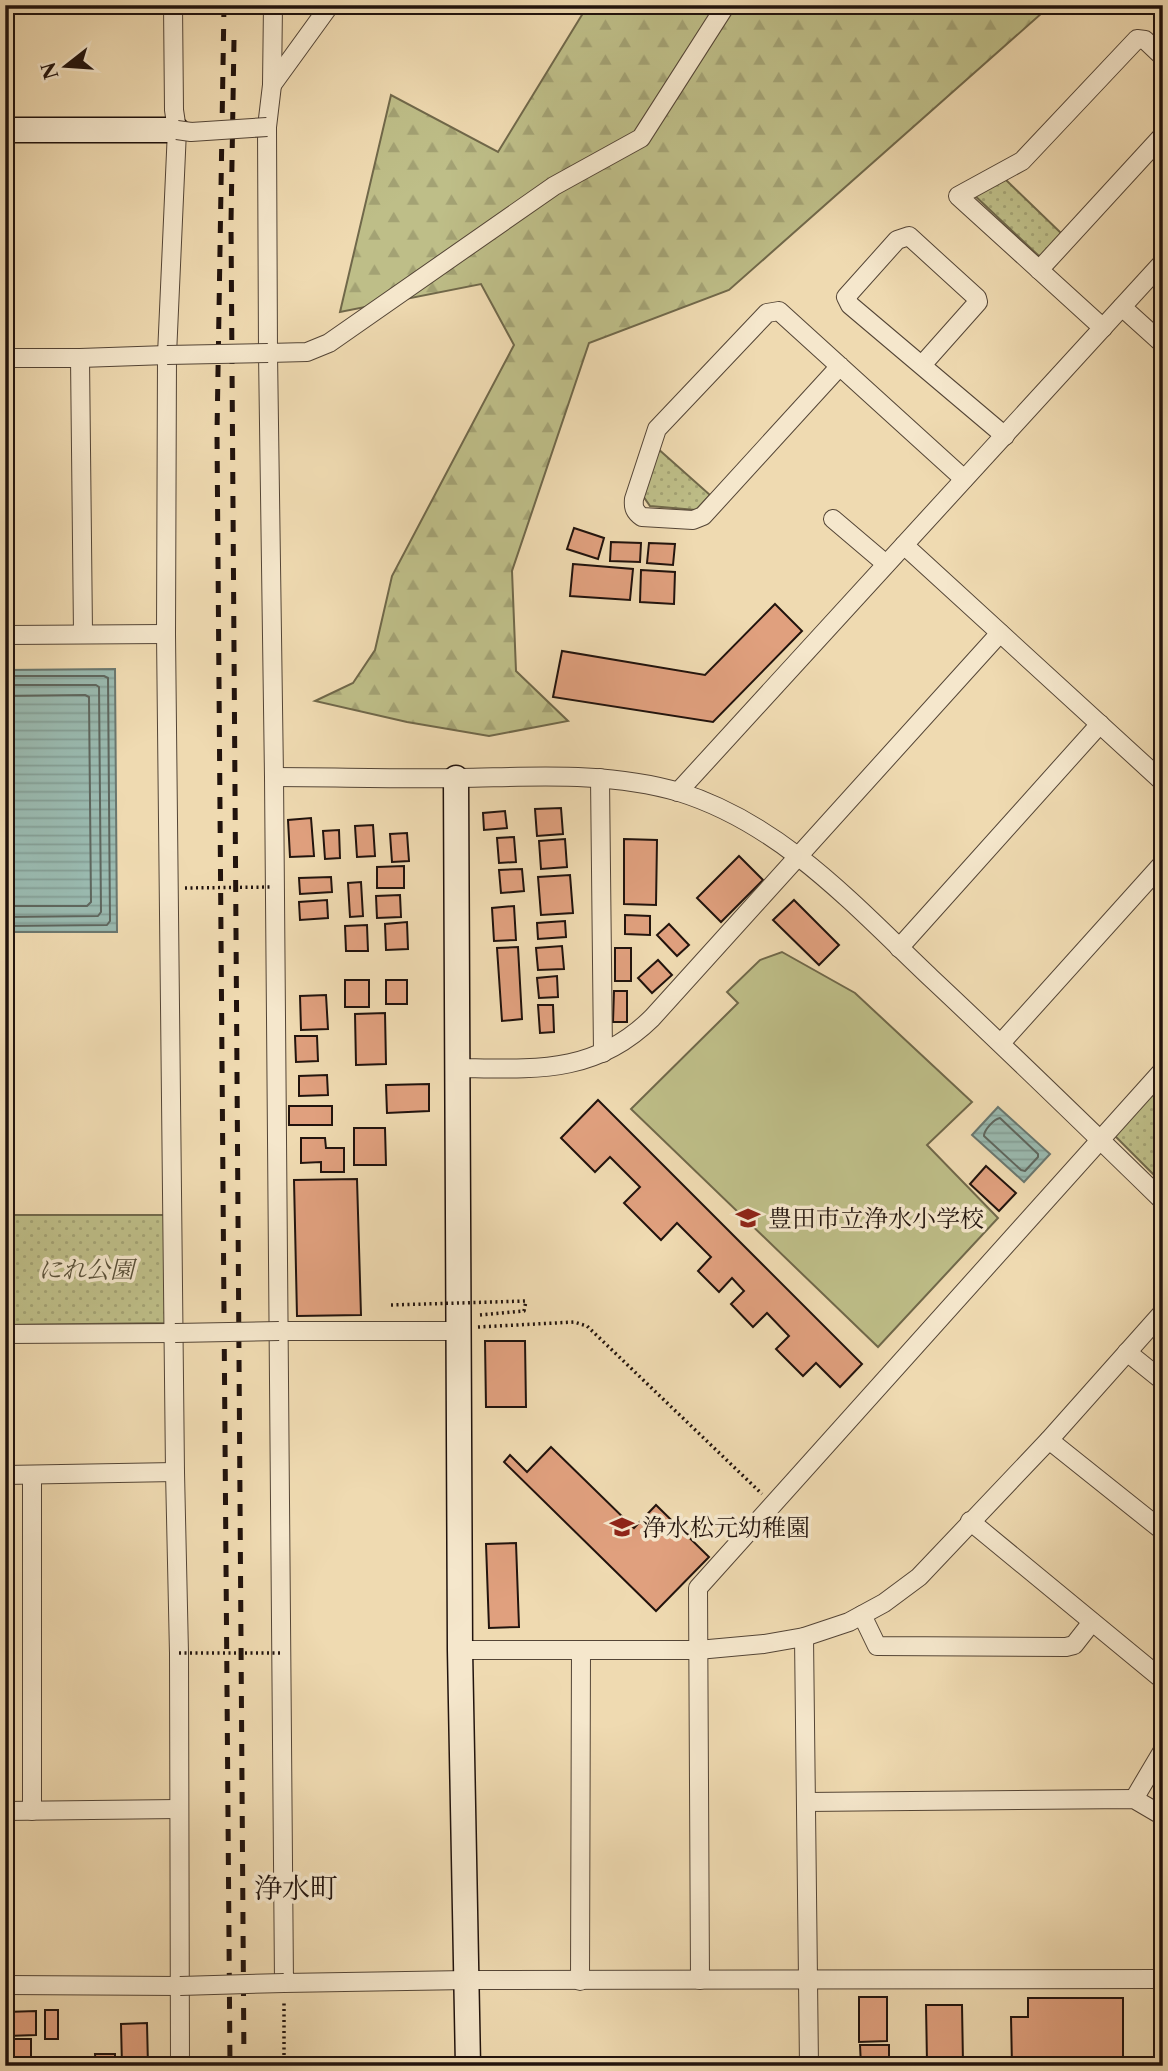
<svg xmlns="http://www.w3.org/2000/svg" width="1168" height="2071" font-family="'Libre Caslon Text','Noto Serif JP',serif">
<defs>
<pattern id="grass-dots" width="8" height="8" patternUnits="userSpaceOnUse" patternTransform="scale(1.75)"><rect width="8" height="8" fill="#bebe88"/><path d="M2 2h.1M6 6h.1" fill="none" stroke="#a3a274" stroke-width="1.8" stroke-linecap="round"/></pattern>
<pattern id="forest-firs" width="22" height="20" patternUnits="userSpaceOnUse" patternTransform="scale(1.75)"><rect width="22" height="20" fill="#bebe88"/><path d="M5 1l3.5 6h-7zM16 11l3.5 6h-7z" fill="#a3a274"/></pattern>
<pattern id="water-rules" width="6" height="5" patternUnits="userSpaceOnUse" patternTransform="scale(1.75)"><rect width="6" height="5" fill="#9abab0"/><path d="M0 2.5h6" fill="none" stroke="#849f96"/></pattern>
</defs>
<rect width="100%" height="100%" fill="#efdab1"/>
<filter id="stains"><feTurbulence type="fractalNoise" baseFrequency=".00286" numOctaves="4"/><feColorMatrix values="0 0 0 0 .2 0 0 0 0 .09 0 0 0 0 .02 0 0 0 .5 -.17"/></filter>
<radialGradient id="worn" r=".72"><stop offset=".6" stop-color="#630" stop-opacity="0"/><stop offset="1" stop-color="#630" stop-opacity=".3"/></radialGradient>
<g fill="url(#grass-dots)" stroke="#70684a" stroke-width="2">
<path d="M1005 179 1062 234 1040 257 972 193Z"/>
<path d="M656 447 710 495 696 510 650 506 641 493Z"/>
<path d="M1163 1082V1184L1115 1136Z"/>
<path d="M5 1215H167L168 1323 5 1325Z"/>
</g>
<path fill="url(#forest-firs)" stroke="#70684a" stroke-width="2" d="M588 5H1051L729 290 589 343 512 571 516 671 568 721 489 736 407 722 315 701 353 683 375 650 392 576 514 345 481 284 340 312 391 95 498 152Z"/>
<path fill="#bebe88" stroke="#70684a" stroke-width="2" d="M782 952 855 993 972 1102 927 1145 998 1218 878 1347 631 1109 738 1003 727 992 760 960Z"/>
<g fill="url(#water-rules)" stroke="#6a776f" stroke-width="2">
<path d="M115 669 117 932H5V670Z"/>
<path d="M998 1107 1050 1154 1024 1182 972 1135Z"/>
</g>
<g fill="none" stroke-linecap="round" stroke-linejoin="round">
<g stroke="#5e665e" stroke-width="2">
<path d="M5 676H104L108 678 110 921 107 925 5 926"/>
<path d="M5 685H96L99 687 101 912 98 916 5 917"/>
<path d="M5 696 85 695 89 697 91 902 87 906H5"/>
<path d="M1000 1118 1038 1154V1157L1025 1171 1021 1170 984 1136C984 1130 994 1119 1000 1118Z"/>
</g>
</g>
<g fill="#e0a07e" stroke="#21130d" stroke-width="2">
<path d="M574 528 604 538 598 559 567 549Z"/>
<path d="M611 542 641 543 640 562 610 561Z"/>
<path d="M649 543 675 544 673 565 647 563Z"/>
<path d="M573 564 633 569 630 600 570 596Z"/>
<path d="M641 570 675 572 674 604 640 602Z"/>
<path d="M775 604 802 631 713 722 553 697 562 651 705 675Z"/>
<path d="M561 808 563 834 537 836 535 809Z"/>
<path d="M505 811 507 828 484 830 483 813Z"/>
<path d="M311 818 314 856 290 857 288 820Z"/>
<path d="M373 825 375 856 357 857 355 826Z"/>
<path d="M339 830 340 858 325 859 323 831Z"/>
<path d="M407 833 409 861 392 862 390 834Z"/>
<path d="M514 837 516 862 499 863 497 838Z"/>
<path d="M565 839 567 867 541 869 539 841Z"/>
<path d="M624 839 657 840 656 905 624 904Z"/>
<path d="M739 856 763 880 721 922 697 898Z"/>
<path d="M404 866V888H377V867Z"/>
<path d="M522 869 524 891 501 893 499 870Z"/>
<path d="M570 875 573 913 541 915 538 877Z"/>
<path d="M331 877 332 892 300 894 299 878Z"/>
<path d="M361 882 363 916 350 917 348 883Z"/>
<path d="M400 895 401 917 377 918 376 896Z"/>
<path d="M327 900 328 918 300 920 299 902Z"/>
<path d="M794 900 839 945 819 965 773 920Z"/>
<path d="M514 906 516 940 494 941 492 908Z"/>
<path d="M625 915 650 916V935L625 934Z"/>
<path d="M565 921 566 937 538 939 537 923Z"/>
<path d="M407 922 408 949 386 950 385 924Z"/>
<path d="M669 924 689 945 677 956 657 935Z"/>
<path d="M367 925 368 951H346L345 926Z"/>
<path d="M562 946 564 969 538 970 536 948Z"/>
<path d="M518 947 522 1019 502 1021 497 948Z"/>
<rect x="615" y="948" width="16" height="33"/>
<path d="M658 960 672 975 652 993 638 978Z"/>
<path d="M557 976 558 997 539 998 537 978Z"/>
<rect x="345" y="980" width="24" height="27"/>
<rect x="386" y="980" width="21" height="24"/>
<path d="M614 991H627V1022H613Z"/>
<path d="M326 995 328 1029 301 1030 300 996Z"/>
<path d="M538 1005H553L554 1032 540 1033Z"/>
<path d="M385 1013 386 1064 356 1065 355 1014Z"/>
<path d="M295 1036H317L318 1061 296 1062Z"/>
<path d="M327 1075 328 1095 299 1096V1076Z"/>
<path d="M429 1084V1111L387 1113 386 1085Z"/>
<path d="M598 1100 862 1364 840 1387 816 1363 803 1376 776 1349 789 1336 767 1313 753 1327 731 1304 744 1291 732 1278 719 1292 698 1271 711 1257 677 1223 661 1240 624 1203 640 1187 610 1157 595 1172 561 1138Z"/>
<rect x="289" y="1106" width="43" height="19"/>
<path d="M354 1128H385L386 1165H354Z"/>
<path d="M301 1138H325L326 1148H344V1172H321V1162L301 1163Z"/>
<path d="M986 1166 1016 1193 999 1211 970 1184Z"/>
<path d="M357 1179 361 1315 297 1316 294 1180Z"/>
<path d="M485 1341H525L526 1407H486Z"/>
<path d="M551 1447 634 1528 656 1505 709 1557 656 1611 504 1462 510 1455 527 1472Z"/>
<path d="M516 1543 519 1627 489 1628 486 1544Z"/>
<path d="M859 1997H887V2041L859 2042Z"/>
<path d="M1028 1998H1123V2066H1012L1011 2017H1028Z"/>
<path d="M926 2005H962L963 2063H927Z"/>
<rect x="45" y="2010" width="13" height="29"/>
<path d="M36 2011V2035L7 2036 6 2012Z"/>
<path d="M147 2023 148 2066H122L121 2024Z"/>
<path d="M13 2039H31V2061L13 2062Z"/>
<path d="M860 2045H889V2066H861Z"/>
<path d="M95 2054H115V2066H96Z"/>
<path d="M66 2057V2066H42V2058Z"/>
</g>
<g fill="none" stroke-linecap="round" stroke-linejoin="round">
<g stroke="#544536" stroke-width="20">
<g id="street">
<path d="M173 5 174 110 177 130 167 355 166 634 175 1472 179 1653 180 2066"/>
<path d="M273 5 272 85 267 127 268 353 274 777 284 1983 467 1980 1163 1979"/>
<path d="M272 85 330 5"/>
<path d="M1039 270 1163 135"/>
<path d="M1122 307 1163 344"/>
<path d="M1103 328 958 196 1022 161 1137 39 1145 40 1163 57"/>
<path d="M268 353 307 352 329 343 554 186 641 138 726 5"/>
<path d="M5 358H80L167 355"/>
<path d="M80 358 83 633"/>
<path d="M922 365 978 302 977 298 909 236 897 240 846 297 850 305 1005 436"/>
<path d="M840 366 703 516 693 520 642 517C635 512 633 508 634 499L657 429 767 313 779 311 964 479"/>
<path d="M833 519 886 564"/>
<path d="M904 545 1163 782"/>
<path d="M5 635 166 634"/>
<path d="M274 777C335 777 397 779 459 778 532 777 607 771 679 792 782 824 855 906 931 978 1009 1051 1086 1126 1163 1201"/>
<path d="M600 778 603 1053"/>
<path d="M678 792 1163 262"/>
<path d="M899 948 1100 724"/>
<path d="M1001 1043 1163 863"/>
<path d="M458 1068C534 1069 594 1075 652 1018L1000 633"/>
<path d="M279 1331H458"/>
<path d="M5 1334 175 1333"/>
<path d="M1127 1352 1163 1381"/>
<path d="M1049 1440 1163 1531"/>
<path d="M5 1475 175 1472"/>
<path d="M32 1475V1811"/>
<path d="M970 1521 1163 1680"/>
<path d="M862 1615 877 1646 1066 1647 1074 1645 1092 1622"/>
<path d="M804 1637 809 2066"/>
<path d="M460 1650H698L764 1644 804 1637 849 1622 884 1603 919 1577 1049 1440 1163 1312"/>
<path d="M1134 1799 1163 1750"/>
<path d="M806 1802 1134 1799 1163 1816"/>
<path d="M5 1811 178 1809"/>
<path d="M700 1980 698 1588 1163 1070"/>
<path d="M580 1981 581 1650"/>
<path d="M5 1985 180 1986"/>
</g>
</g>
<g stroke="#21130d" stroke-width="27">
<g id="secondary">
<path d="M5 130H177"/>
<path d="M456 778 460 1650 468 2066"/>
</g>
</g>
<g stroke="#21130d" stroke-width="3.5" stroke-dasharray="2 3.5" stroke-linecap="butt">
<path d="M480 1315 524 1311 526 1301"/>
<path d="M478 1327 574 1322 587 1326 762 1494"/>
<path d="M284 2066V2001"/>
</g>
<use href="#street" stroke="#f5e7cc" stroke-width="18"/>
<use href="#secondary" stroke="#f5e7cc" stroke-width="24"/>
<g stroke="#21130d" stroke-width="5" stroke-dasharray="12 12" stroke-linecap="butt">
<path d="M224 5 217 433 230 2066"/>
<path d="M234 40 231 223 244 2066"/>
</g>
<g stroke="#544536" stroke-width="20" stroke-linecap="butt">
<g id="street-bridge">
<path d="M177 130 191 132 267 127"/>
<path d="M167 355 268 353"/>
<path d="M175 1333 279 1331"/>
<path d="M180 1986 284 1983"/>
</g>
</g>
<g stroke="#21130d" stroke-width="3.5" stroke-dasharray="2 3.5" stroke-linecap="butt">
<path d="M185 888 273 887"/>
<path d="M391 1305 526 1301"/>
<path d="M179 1653H280"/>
</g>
<use href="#street-bridge" stroke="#f5e7cc" stroke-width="18"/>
</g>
<defs>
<g id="school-bare" transform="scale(1.89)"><path d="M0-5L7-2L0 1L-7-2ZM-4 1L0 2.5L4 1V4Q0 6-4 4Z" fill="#8f2418" stroke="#f5e7cc" stroke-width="2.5" paint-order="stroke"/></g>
</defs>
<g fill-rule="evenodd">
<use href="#school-bare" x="748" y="1218"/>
<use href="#school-bare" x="622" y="1527"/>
</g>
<g text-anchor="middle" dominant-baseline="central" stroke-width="7" stroke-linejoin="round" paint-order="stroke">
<g font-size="24" fill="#21130d" stroke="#f5e7cc" text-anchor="start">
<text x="768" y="1218">豊田市立浄水小学校</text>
<text x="642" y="1527">浄水松元幼稚園</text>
</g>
<g font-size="24" font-style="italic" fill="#584f38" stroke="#f5e7cc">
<text x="86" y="1269">にれ公園</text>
</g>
<g font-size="28" fill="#21130d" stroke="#f5e7cc">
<text x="296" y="1888">浄水町</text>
</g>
</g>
<rect width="1168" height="2071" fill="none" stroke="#efdab1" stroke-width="28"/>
<rect x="7" y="7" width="1154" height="2057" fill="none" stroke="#21130d" stroke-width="3.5"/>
<rect x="14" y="14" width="1140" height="2043" fill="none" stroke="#21130d" stroke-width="2"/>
<g transform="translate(66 66) rotate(253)" stroke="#f5e7cc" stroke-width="5" paint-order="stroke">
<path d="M0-5L12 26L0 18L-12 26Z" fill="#21130d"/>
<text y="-10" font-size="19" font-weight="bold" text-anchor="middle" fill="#21130d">N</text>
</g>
<rect width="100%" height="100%" filter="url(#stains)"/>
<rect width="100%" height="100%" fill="url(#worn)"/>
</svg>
